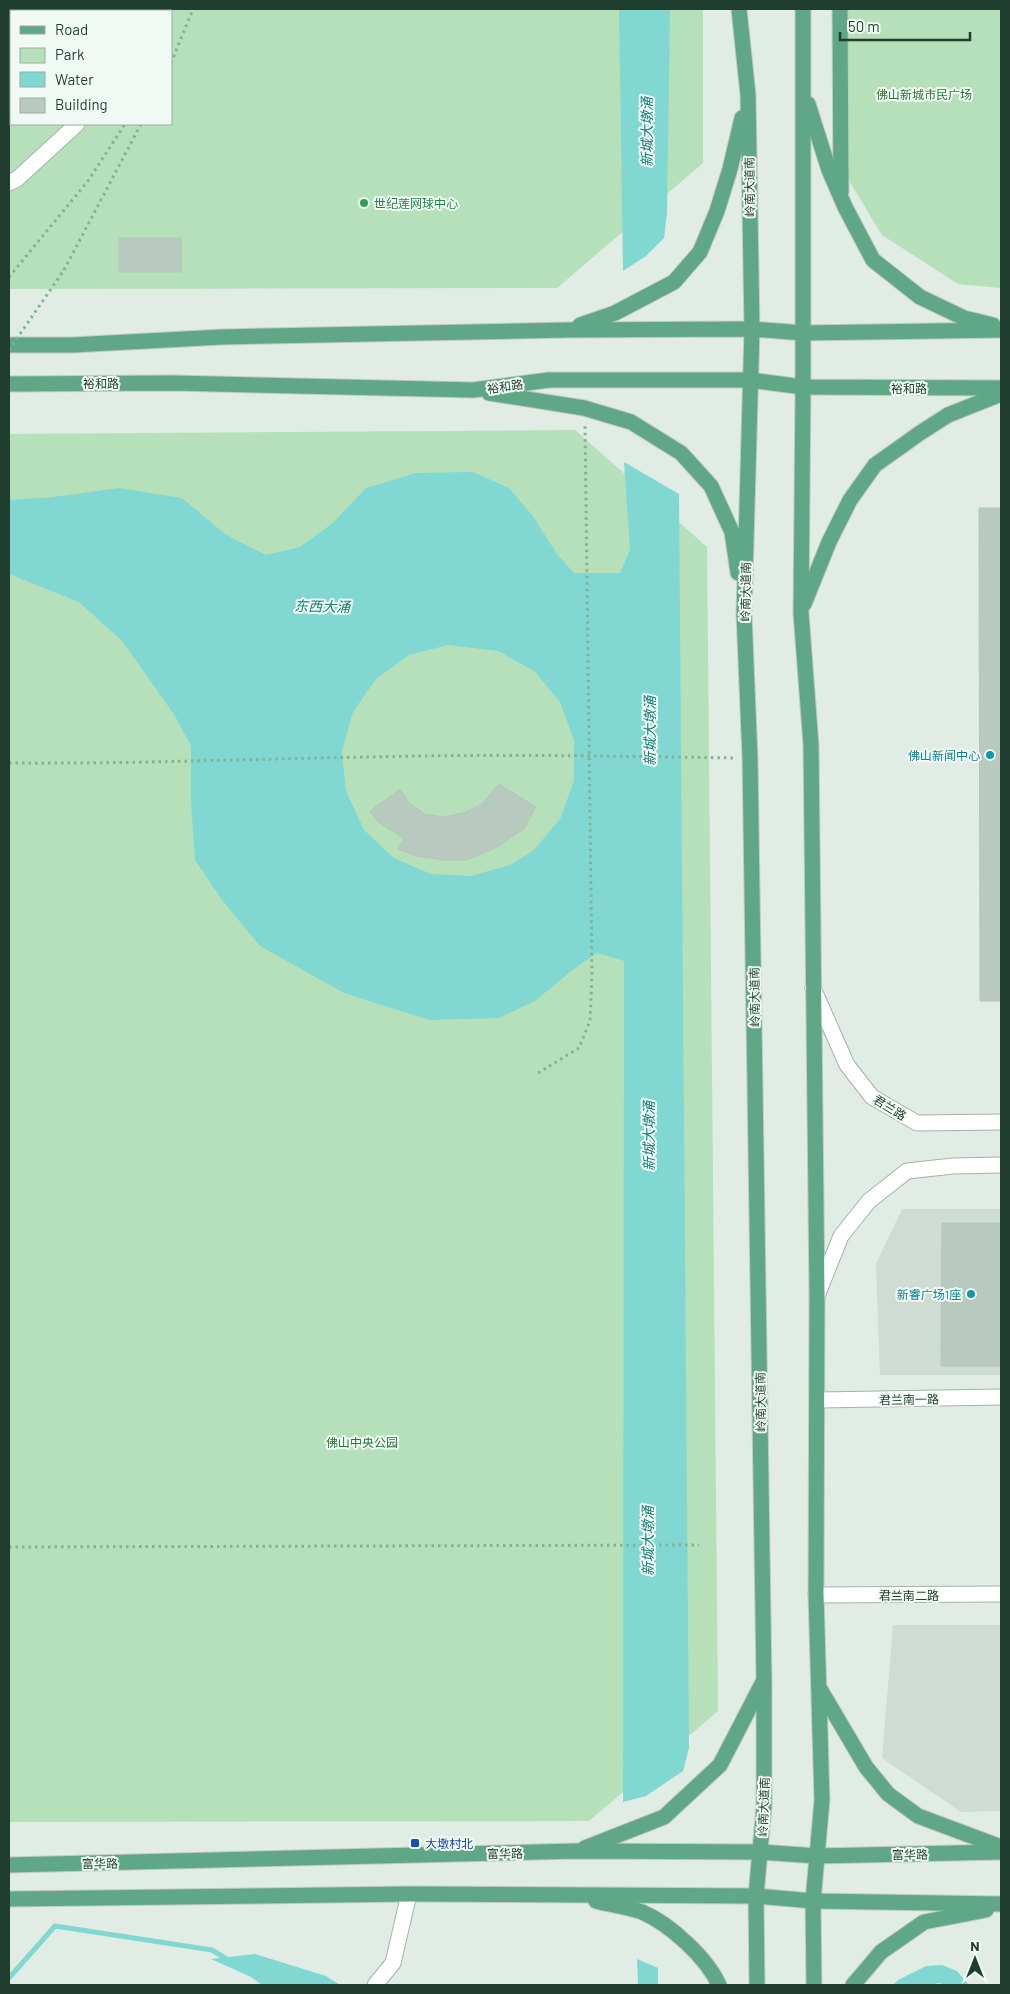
<svg xmlns="http://www.w3.org/2000/svg" width="1010" height="1994" font-family="Barlow,'Noto Sans SC',sans-serif">
<rect width="100%" height="100%" fill="#e0ece4"/>
<g fill="#cedcd3">
<path d="M902 1209H1001V1375H880L876 1264Z"/>
<path d="M893 1625H1001V1811L961 1812 882 1758Z"/>
</g>
<g fill="#b6e0b9" fill-rule="evenodd">
<path d="M9 9H703V163L557 288 9 289ZM11 11H171V124H11Z"/>
<path d="M844 9H1001V288L958 284 882 235 848 179Z"/>
<path d="M575 430 707 547 718 1711 589 1821 9 1822V434Z"/>
</g>
<g fill="#81d8d3" fill-rule="evenodd">
<path d="M619 9H670L667 213 664 238 646 256 623 271Z"/>
<path d="M624 462 679 494 689 1748 683 1771 646 1796 623 1802 624 961 597 953 575 968 535 1001 499 1018 429 1020 344 993 260 946 222 900 195 860 191 803V746L175 716 123 642 79 602 9 574V500L53 497 119 488 182 498 225 534 266 555 300 547 333 523 366 488 416 473 473 472 509 488 532 515 557 554 574 573H620L630 550ZM448 645 498 651 534 671 560 702 574 740V781L560 819 534 850 510 865 471 876 431 874 394 858 364 830 346 791 342 751 353 712 376 679 409 655Z"/>
<path d="M255 1954 326 1976 340 1985H262L251 1977 211 1959Z"/>
<path d="M637 1959 658 1968V1985H638Z"/>
<path d="M942 1965 957 1971 969 1985H946L939 1983 929 1985H893L898 1980 926 1966Z"/>
</g>
<g fill="none" stroke-linecap="round" stroke-linejoin="round">
<path stroke="#81d8d3" stroke-width="5" d="M9 1978 55 1926 212 1950 230 1961"/>
</g>
<g fill="#b8cabf" stroke="#b1c7b9">
<path d="M9 9H72L71 11H11V72L9 75Z"/>
<rect x="119" y="238" width="62" height="34"/>
<path d="M979 508H1001V1001H980Z"/>
<path d="M499 784 536 807 524 829 497 847 467 860H444L416 856 398 849 404 838 378 822 370 811 400 789 410 804 425 814 443 817 463 813 482 804Z"/>
<path d="M942 1223H1001V1366H941Z"/>
</g>
<g fill="none" stroke-linecap="round" stroke-linejoin="round">
<g stroke="#a2b4aa" stroke-width="17">
<g id="minor">
<path d="M163 11 164 9"/>
<path d="M9 183 17 179 77 124"/>
<path d="M813 988 847 1065 872 1097 917 1123 1001 1122"/>
<path d="M817 1296 841 1236 869 1201 907 1171 953 1166 1001 1165"/>
<path d="M818 1400 1001 1397"/>
<path d="M816 1595 1001 1594"/>
<path d="M375 1985 393 1963 409 1894"/>
</g>
</g>
<g stroke="#c0c9c5" stroke-width="17">
<g id="major">
<path d="M739 9 748 95 752 329 744 614 750 758 764 1680V1806L756 1896 757 1985"/>
<path d="M803 9V387L801 613 811 745 817 1296 816 1595 822 1800 813 1901 814 1985"/>
<path d="M840 9 841 192"/>
<path d="M808 104 829 170 845 207 873 260 920 297 964 318 993 325"/>
<path d="M580 325 615 313 674 282 700 252 717 211 730 169 742 118"/>
<path d="M9 345H72L222 337 567 330 752 329 803 333 1001 330"/>
<path d="M9 384 173 383 473 390 549 380H750L803 387 1001 388"/>
<path d="M489 393 584 408 631 422 681 453 711 486 732 532 738 573"/>
<path d="M804 604 829 542 850 500 875 465 920 433 948 415 1001 394"/>
<path d="M820 1689 866 1767 888 1794 918 1816 1001 1847"/>
<path d="M585 1848 664 1817 720 1765 763 1682"/>
<path d="M9 1865 577 1851 760 1852 817 1856 1001 1852"/>
<path d="M9 1899 409 1894 756 1896 813 1901 1001 1904"/>
<path d="M596 1901C611 1905 628 1907 642 1912 670 1924 707 1958 719 1985"/>
<path d="M853 1985 881 1952 924 1922 986 1910"/>
</g>
</g>
<g stroke="#7db397" stroke-width="3" stroke-dasharray="2.5 4" stroke-linecap="butt">
<path d="M171 63 193 9"/>
<path d="M64 270 141 124"/>
<path d="M9 277 88 181 125 124"/>
<path d="M9 763C129 764 248 759 368 757 491 754 613 756 736 758"/>
<path d="M538 1073 579 1048 590 1021 592 974 585 424"/>
<path d="M9 1547 699 1545"/>
</g>
<use href="#minor" stroke="#fff" stroke-width="15"/>
<use href="#major" stroke="#5fa786" stroke-width="15"/>
<path stroke="#7db397" stroke-width="3" stroke-dasharray="2.5 4" stroke-linecap="butt" d="M9 350 64 270"/>
</g>
<circle fill="#2e9e5b" stroke="#f0f9f3" stroke-width="2" cx="364" cy="203" r="5"/>
<g fill="#0f9aa8" stroke="#f0f9f3" stroke-width="2">
<circle cx="990" cy="755" r="5"/>
<circle cx="971" cy="1294" r="5"/>
</g>
<rect fill="#1a4fb4" stroke="#f0f9f3" stroke-width="2" x="410" y="1838" width="10" height="10" rx="2.5"/>
<g text-anchor="middle" dominant-baseline="central" stroke-width="4" stroke-linejoin="round" paint-order="stroke">
<g font-size="12" fill="#247934" stroke="#f0f9f3">
<text x="924" y="94">佛山新城市民广场</text>
<text x="362" y="1442">佛山中央公园</text>
</g>
<g font-size="12" fill="#1f3e2f" stroke="#f0f9f3">
<text transform="translate(749 187) rotate(-91)">岭南大道南</text>
<text x="101" y="383">裕和路</text>
<text transform="translate(505 386) rotate(-8)">裕和路</text>
<text x="909" y="388">裕和路</text>
<text transform="translate(745 592) rotate(-89)">岭南大道南</text>
<text transform="translate(754 997) rotate(-91)">岭南大道南</text>
<text transform="translate(890 1107) rotate(32)">君兰路</text>
<text transform="translate(909 1399) rotate(-1)">君兰南一路</text>
<text transform="translate(760 1402) rotate(-91)">岭南大道南</text>
<text x="909" y="1595">君兰南二路</text>
<text transform="translate(763 1807) rotate(-88)">岭南大道南</text>
<text transform="translate(505 1853) rotate(-1)">富华路</text>
<text transform="translate(910 1854) rotate(-1)">富华路</text>
<text transform="translate(100 1863) rotate(-1)">富华路</text>
</g>
<g font-size="12" fill="#27864d" stroke="#f0f9f3" text-anchor="start">
<text x="374" y="203">世纪莲网球中心</text>
</g>
<g font-size="12" fill="#0d838f" stroke="#f0f9f3" text-anchor="end">
<text x="980" y="755">佛山新闻中心</text>
<text x="961" y="1294">新睿广场1座</text>
</g>
<g font-size="12" fill="#164399" stroke="#f0f9f3" text-anchor="start">
<text x="425" y="1843">大墩村北</text>
</g>
<g font-size="14" font-style="italic" fill="#137a77" stroke="#f0f9f3">
<text transform="translate(646 132) rotate(-90)">新城大墩涌</text>
<text transform="translate(322 606) rotate(1)">东西大涌</text>
<text transform="translate(649 731) rotate(-90)">新城大墩涌</text>
<text transform="translate(648 1136) rotate(-90)">新城大墩涌</text>
<text transform="translate(647 1541) rotate(-90)">新城大墩涌</text>
</g>
</g>
<rect width="1010" height="1994" fill="none" stroke="#1f3e2f" stroke-width="20"/>
<rect x="10" y="10" width="162" height="115" fill="#f0f9f3" stroke="#9caea5"/>
<rect x="20" y="26" width="25" height="8" fill="#5fa786" stroke="#9caea5"/>
<text x="55" y="35" font-size="15" fill="#1f3e2f">Road</text>
<rect x="20" y="48" width="25" height="15" fill="#b6e0b9" stroke="#9caea5"/>
<text x="55" y="60" font-size="15" fill="#1f3e2f">Park</text>
<rect x="20" y="72" width="25" height="15" fill="#81d8d3" stroke="#9caea5"/>
<text x="55" y="85" font-size="15" fill="#1f3e2f">Water</text>
<rect x="20" y="98" width="25" height="15" fill="#b8cabf" stroke="#9caea5"/>
<text x="55" y="110" font-size="15" fill="#1f3e2f">Building</text>
<g transform="translate(975 1959)" stroke="#f0f9f3" stroke-width="4" paint-order="stroke">
<path d="M0-4L9 19L0 12L-9 19Z" fill="#1f3e2f"/>
<text y="-8" font-size="14" font-weight="bold" text-anchor="middle" fill="#1f3e2f">N</text>
</g>
<path d="M840 32v8h130v-8" fill="none" stroke="#1f3e2f" stroke-width="2.5"/>
<text x="848" y="32" font-size="15" fill="#1f3e2f" stroke="#f0f9f3" stroke-width="4" paint-order="stroke">50 m</text>
</svg>
